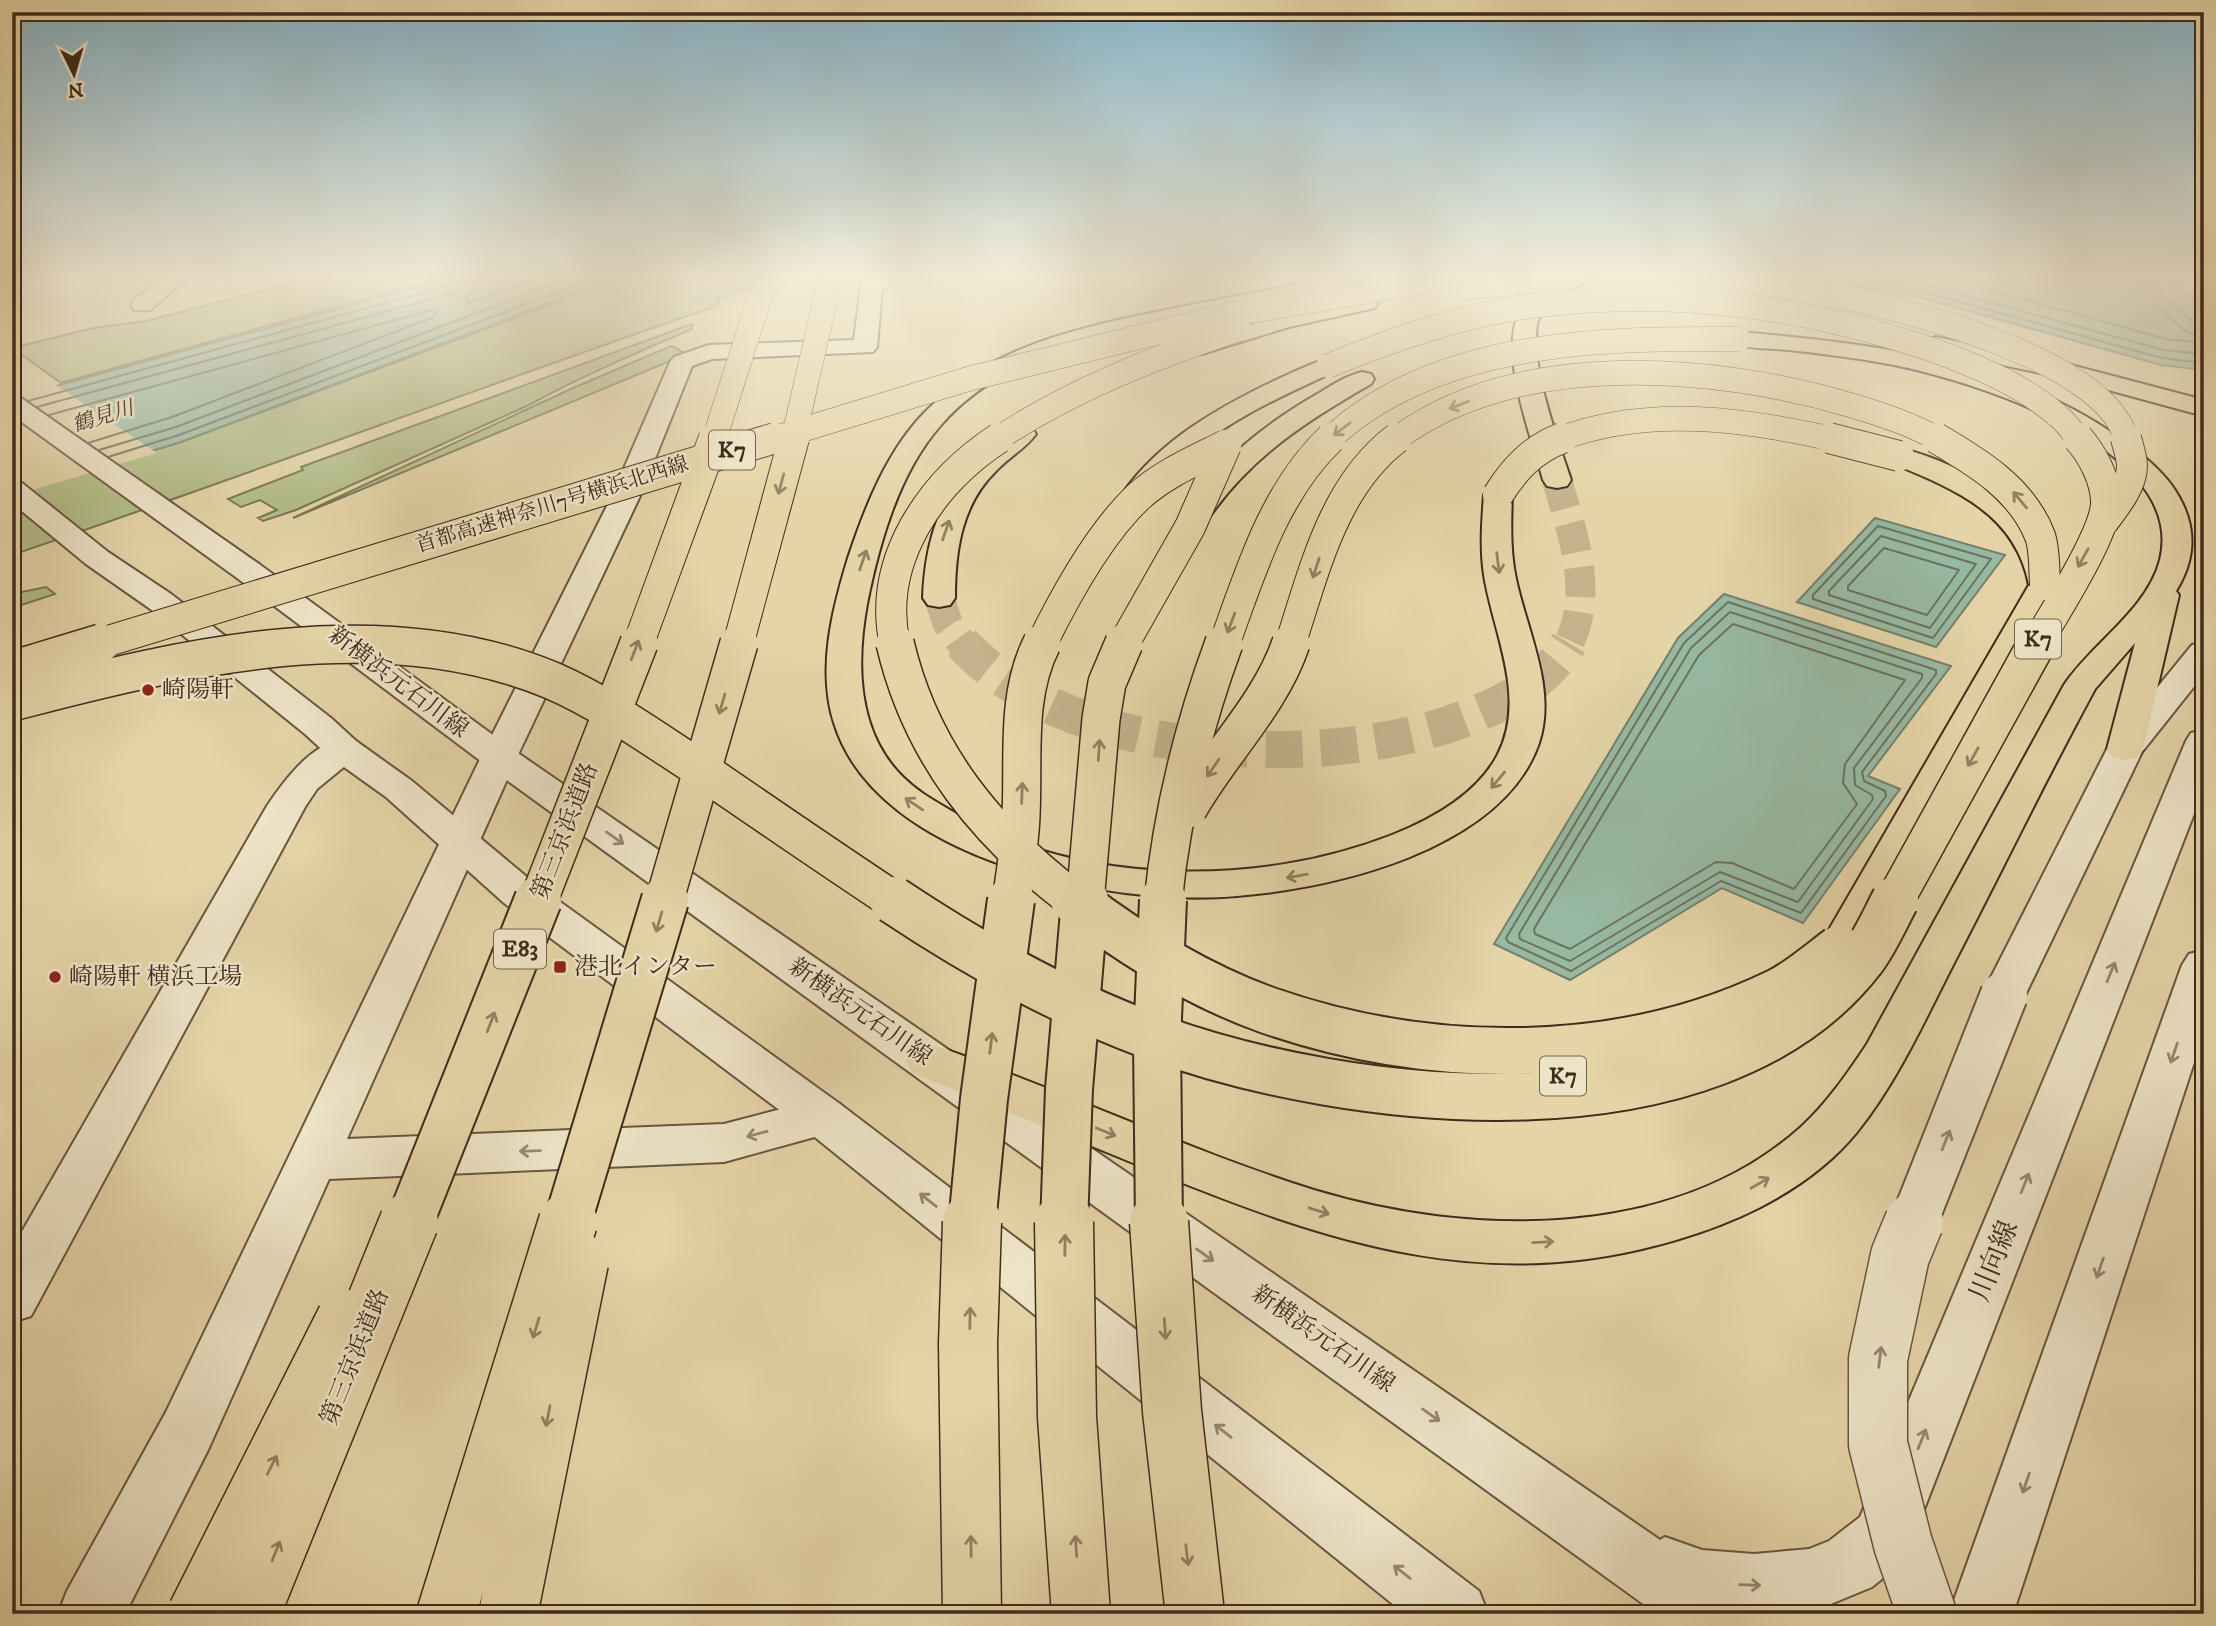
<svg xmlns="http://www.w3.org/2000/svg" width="2216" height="1626" font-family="'IM FELL DW Pica','Noto Serif JP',serif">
<rect width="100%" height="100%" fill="#e4d4a7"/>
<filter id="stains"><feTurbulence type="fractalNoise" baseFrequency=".00286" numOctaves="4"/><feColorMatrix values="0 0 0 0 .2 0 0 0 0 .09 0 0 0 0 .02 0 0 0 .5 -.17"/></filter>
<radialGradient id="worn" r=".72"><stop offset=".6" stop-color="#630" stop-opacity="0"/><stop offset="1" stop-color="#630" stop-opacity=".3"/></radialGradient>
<g fill="#b2bd89" stroke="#797454" stroke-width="2">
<path d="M324 275H452L61 383 12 348 93 328 146 321Z"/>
<path d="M631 275H783L719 299 716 306C480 387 248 475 12 555V493L181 442Z"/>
<path d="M692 324V329C638 352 580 377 529 405L296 510 263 521 258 518 277 510 260 500 241 507 228 499 303 470 301 467Z"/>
<path d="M671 346 687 354 293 518 573 388Z"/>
<path d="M46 587 55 594 12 608V594Z"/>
</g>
<g fill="#97b9a2" stroke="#74806d" stroke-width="2">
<path d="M462 275H623L181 442 12 493V398Z"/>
<path d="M1794 275H2166L2194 300 2204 314V370L2161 365 1915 296Z"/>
<path d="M1875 518 2005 555 1936 647 1797 602Z"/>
<path d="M1724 594 1951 666 1868 776 1900 789 1803 923 1722 888 1570 980 1494 944 1678 638Z"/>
</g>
<path fill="#e4d4a7" d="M53 383 157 453 12 496V394Z"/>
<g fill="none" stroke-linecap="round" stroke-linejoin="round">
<g stroke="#6c7260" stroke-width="2">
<path d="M476 275 475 286 466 299 469 303 547 275"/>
<path d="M1843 275 1917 290 2162 358 2204 363"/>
<path d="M1889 275 2164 350 2204 354"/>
<path d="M1936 275 2166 339 2204 343"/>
<path d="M2142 275C2146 294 2182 339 2204 336"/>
<path d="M2153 275C2160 295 2183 319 2204 325"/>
<path d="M28 401 451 285 456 281 457 275"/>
<path d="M37 407 454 293 463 286 466 275"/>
<path d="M49 415 432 310 436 312 434 317 172 417 88 443"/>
<path d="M99 450 176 427 577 275"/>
<path d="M108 457 179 435 603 275"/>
<path d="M1878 526 1991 559 1933 638 1813 599V595Z"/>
<path d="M1881 536 1976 564 1930 628 1829 595V591Z"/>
<path d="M1884 548 1959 570 1927 615 1848 590V586Z"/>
<path d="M1728 602 1936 670V674L1862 772 1864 781 1885 791 1886 796 1801 913 1721 881 1571 971 1508 942 1506 938 1684 643Z"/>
<path d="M1730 612 1922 674V678L1854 768 1855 785 1872 795 1873 799 1798 902 1720 872 1570 961 1520 939 1519 934 1691 648Z"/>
<path d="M1733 624 1905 680 1845 764 1843 783 1857 804 1794 889 1732 863 1716 862 1570 949 1535 934 1534 929 1699 655Z"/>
</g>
<g stroke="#c3b28c" stroke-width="30" stroke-dasharray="30 15" stroke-linecap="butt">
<path d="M1557 480C1572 533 1595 592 1568 645"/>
<path d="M939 598 948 624 963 645"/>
</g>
<path stroke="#c3b28c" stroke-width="37" stroke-dasharray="37 18" stroke-linecap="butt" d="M962 643C1070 762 1328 773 1469 717 1509 701 1546 681 1569 643"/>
<g stroke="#695540" stroke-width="4">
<g id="minor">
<path d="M166 275H190L150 310H134L131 305 134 300Z"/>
<path d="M880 275H909L905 279 882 289 877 347 873 352 712 359 692 366 640 496 517 757 347 1139 724 1124 823 1098 840 1104 847 1117 840 1130 724 1162 329 1179 208 1450 125 1614H58L67 1591 166 1412 481 757 612 496 670 362 674 357 709 345 854 340 861 286 864 281Z"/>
<path d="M343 738 356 741 361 749 356 757 317 789 305 807 31 1316 12 1322V1249L267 806C285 779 310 746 343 738Z"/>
</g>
</g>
<g stroke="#695540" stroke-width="4">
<g id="tertiary">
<path d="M12 396 21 398 259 564 512 749 1660 1540 1665 1537 1702 1550 1754 1554 1809 1549 1829 1541 1860 1517 2186 741 2191 733 2204 730V788L1904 1561 1872 1587 1809 1613 1657 1614 486 765 237 578 12 415Z"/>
<path d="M12 481 22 483 108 552 171 594 331 718 356 741 412 781 534 883 840 1104 1479 1591 1488 1614H1405L806 1130 504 903 386 797 330 757 305 734 149 608 86 564 12 503Z"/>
<path d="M2204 642V674L2142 752 2020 1006 2004 1011 1988 1006 1982 995 2107 749 2192 645Z"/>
<path d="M2204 950V1032L2013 1614H1949L2182 965 2189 954Z"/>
</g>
</g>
<g stroke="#402b1e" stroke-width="4">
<g id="motorway">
<path d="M1346 275H1391L1387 279 1380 281C1319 293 1258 305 1197 317 1108 335 1004 352 941 425 899 472 879 544 867 604 856 664 857 733 904 778 919 793 937 802 955 813 1081 887 1259 887 1392 835 1432 819 1476 795 1497 756 1528 698 1493 633 1484 575 1480 548 1482 521 1484 495L1488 489 1498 487 1508 489 1512 495C1511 523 1510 551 1516 579 1527 631 1557 689 1539 743 1519 801 1463 835 1410 857 1355 879 1296 891 1237 896 1112 907 877 862 834 723 817 670 832 610 848 558 865 507 887 450 926 411 998 338 1104 323 1200 303 1249 294 1297 284 1346 275Z"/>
<path d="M1564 275H1593C1583 288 1556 291 1544 307 1519 340 1559 443 1571 480L1567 486 1557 488 1547 486 1543 480C1531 435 1499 356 1519 312 1527 293 1546 282 1564 275Z"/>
<path d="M1367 296 1375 298 1378 303 1375 308 1289 327 1202 354 1194 352 1190 347 1194 342 1275 317Z"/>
<path d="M1739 332C1868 343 2005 359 2114 434 2135 449 2154 463 2170 483 2196 518 2199 554 2176 591L2179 595 2143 749 2138 757 2125 760 2112 757 2107 749 2135 643 2095 689C2045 781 2000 875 1952 967 1923 1024 1897 1082 1857 1132 1817 1181 1757 1213 1698 1233 1493 1302 1329 1243 1138 1165 1063 1134 988 1104 913 1073L906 1061 913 1049 929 1044C961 1054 992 1067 1023 1079 1119 1116 1215 1159 1314 1190 1469 1237 1673 1242 1801 1127 1827 1103 1847 1074 1867 1044L2064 685C2092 643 2147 610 2160 560 2188 448 1974 381 1894 365 1859 358 1824 354 1789 350 1770 348 1750 349 1731 344L1727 339 1731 334Z"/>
<path d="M1936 337 2071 365 2204 400V416L2068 379 1928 349 1924 344 1928 339Z"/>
<path d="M1328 359 1336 361 1340 366 1336 371C1284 395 1229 419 1185 458 1168 474 1152 505 1127 499L1123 493C1160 440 1221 406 1278 379 1294 372 1311 363 1328 359Z"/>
<path d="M1362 372 1371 374 1374 379 1371 384C1308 420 1252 456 1210 516L1200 519 1190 516 1186 510C1221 459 1265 424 1319 393 1332 385 1346 376 1362 372Z"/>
<path d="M1023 426 1032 428 1036 434C1026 448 1008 458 996 471 961 505 955 552 955 598L950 605 939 607 928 605 923 598C925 541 940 493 983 453 995 442 1008 430 1023 426Z"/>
<path d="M1899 448C1969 465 2043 511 2061 585L1860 949C1845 974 1837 992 1806 983L1799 972 1823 940 2029 585C2015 512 1952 488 1889 462L1886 456 1889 450Z"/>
</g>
</g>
<use href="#minor" fill="#ede3c6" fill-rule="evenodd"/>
<use href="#tertiary" fill="#ede3c6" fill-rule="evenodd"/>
<use href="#motorway" fill="#e4d4a7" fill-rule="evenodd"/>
<g stroke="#695540" stroke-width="50" stroke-linecap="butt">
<path id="tertiary-bridge-far1" d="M1913 1224 2004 995"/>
</g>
<g stroke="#695540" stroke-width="61" stroke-linecap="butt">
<path id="tertiary-bridge" d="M1914 1222 1900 1256 1878 1359V1444L1903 1544 1927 1614"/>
</g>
<g stroke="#402b1e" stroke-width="25" stroke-linecap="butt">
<g id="motorway-bridge-far4">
<path d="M1455 289 1550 279"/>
<path d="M1840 296C1909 311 2109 361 2126 440"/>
<path d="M1328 366C1393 339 1460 316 1531 306 1664 288 1800 305 1927 348 1972 364 2022 384 2058 416 2066 422 2073 432 2079 440"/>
<path d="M714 440 767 275"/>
<path d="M769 440 968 379 1233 314 1464 275"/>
<path d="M793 440 831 275"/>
<path d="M996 440C1071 390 1154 358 1239 329"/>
<path d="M1329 440C1434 340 1604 338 1739 339"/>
<path d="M1395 440C1516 349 1712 364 1850 405 1880 414 1912 424 1939 440"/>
<path d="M1557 440C1646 405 1746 419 1837 440"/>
</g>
</g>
<g stroke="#402b1e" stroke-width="32" stroke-linecap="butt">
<g id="motorway-bridge-far3">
<path d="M1829 438 1899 456"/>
<path d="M1936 438C1977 462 2022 489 2040 536 2045 550 2044 570 2045 585"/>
<path d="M1498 495C1514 469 1533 449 1562 438"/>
<path d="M2103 522C2114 507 2132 486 2132 466 2132 457 2128 447 2126 438"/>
<path d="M95 645 775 438"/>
<path d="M339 645H344"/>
<path d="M638 645 714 438"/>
<path d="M738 645 794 438"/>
<path d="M895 645C876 560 932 482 999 438"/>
<path d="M1041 645C1065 596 1099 534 1138 497 1163 474 1196 460 1226 445"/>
<path d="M1123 645 1190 527 1226 445"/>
<path d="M1224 645C1250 573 1274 492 1331 438"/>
<path d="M1290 645C1314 572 1333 486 1397 438"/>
<path d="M2036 645C2053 614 2108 531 2106 500 2105 478 2092 454 2078 438"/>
</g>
</g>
<g stroke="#402b1e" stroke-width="40" stroke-linecap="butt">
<g id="motorway-bridge-far2">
<path d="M895 643C921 754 987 834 1077 902"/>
<path d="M12 670 101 643"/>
<path d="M12 702C184 657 381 609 553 681 603 703 648 735 694 765 761 811 828 857 896 902"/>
<path d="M1188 809C1220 752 1270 705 1291 643"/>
<path d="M538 902 639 643"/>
<path d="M664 902 739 643"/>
<path d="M1011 902C1015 873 1020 844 1021 815 1024 758 1015 696 1042 643"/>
<path d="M1085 902 1101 719 1107 683 1124 643"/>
<path d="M1163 902C1172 812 1193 727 1224 643"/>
<path d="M1894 902 2037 643"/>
</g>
</g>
<g stroke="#402b1e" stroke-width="50" stroke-linecap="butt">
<g id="motorway-bridge-far1">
<path d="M893 900C974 954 1059 1002 1151 1036 1349 1109 1715 1150 1862 959 1875 942 1885 919 1895 900"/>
<path d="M1074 900C1133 945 1197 985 1267 1010 1430 1067 1622 1068 1778 992 1800 981 1820 963 1839 949"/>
<path d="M409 1224 538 900"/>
<path d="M567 1224 665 900"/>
<path d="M972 1224 984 1099 1011 900"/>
<path d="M1064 1224 1069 1089 1085 900"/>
<path d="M1159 1224 1157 1042 1163 900"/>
</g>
</g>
<g stroke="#402b1e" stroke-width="61" stroke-linecap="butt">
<g id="motorway-bridge">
<path d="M1064 1222 1067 1417 1081 1614"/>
<path d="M1159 1222 1172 1411 1195 1614"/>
<path d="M197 1614 346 1319"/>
<path d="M250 1614 409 1222"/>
<path d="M446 1614 568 1222"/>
<path d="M508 1614 579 1262"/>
<path d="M972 1614 968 1344 972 1222"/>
</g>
</g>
<use href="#tertiary-bridge-far1" stroke="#ede3c6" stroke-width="46"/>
<use href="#tertiary-bridge" stroke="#ede3c6" stroke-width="58"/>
<use href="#motorway-bridge-far4" stroke="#e4d4a7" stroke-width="24"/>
<use href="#motorway-bridge-far3" stroke="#e4d4a7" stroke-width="30"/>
<use href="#motorway-bridge-far2" stroke="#e4d4a7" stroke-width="37"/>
<use href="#motorway-bridge-far1" stroke="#e4d4a7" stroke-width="46"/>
<use href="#motorway-bridge" stroke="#e4d4a7" stroke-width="58"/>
</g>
<defs><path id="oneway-shaft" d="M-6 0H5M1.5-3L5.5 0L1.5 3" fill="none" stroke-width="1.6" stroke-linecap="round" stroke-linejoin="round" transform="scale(1.75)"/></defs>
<g stroke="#928062">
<use href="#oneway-shaft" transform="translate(1459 405) rotate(159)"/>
<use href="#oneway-shaft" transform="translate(1342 429) rotate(142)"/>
<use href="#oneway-shaft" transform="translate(781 484) rotate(105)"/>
<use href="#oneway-shaft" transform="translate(2020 500) rotate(-130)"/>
<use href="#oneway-shaft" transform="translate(946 530) rotate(-71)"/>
<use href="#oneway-shaft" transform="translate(2083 558) rotate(119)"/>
<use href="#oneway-shaft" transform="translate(863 560) rotate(-71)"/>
<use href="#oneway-shaft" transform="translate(1498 563) rotate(83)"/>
<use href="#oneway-shaft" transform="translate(1316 568) rotate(108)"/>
<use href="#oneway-shaft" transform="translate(1231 623) rotate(111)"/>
<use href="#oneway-shaft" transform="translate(635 650) rotate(-69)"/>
<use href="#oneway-shaft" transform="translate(722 704) rotate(106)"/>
<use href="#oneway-shaft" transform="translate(1099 750) rotate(-86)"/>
<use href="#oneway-shaft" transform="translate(1973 757) rotate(119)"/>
<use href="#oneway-shaft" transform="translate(1213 768) rotate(124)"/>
<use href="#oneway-shaft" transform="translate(1498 780) rotate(130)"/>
<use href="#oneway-shaft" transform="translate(1022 793) rotate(-88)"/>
<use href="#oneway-shaft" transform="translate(914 804) rotate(-146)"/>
<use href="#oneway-shaft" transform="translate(1297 876) rotate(170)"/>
<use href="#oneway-shaft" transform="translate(659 922) rotate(106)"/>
<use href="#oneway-shaft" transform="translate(491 1022) rotate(-69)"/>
<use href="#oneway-shaft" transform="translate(991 1043) rotate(-83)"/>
<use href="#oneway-shaft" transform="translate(1106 1132) rotate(22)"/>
<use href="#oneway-shaft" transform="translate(1760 1183) rotate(-30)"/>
<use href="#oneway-shaft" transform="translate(1319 1211) rotate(17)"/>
<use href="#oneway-shaft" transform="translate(1543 1242) rotate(-3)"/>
<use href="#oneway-shaft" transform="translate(1065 1245) rotate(-89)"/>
<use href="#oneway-shaft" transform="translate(970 1318) rotate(-89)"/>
<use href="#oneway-shaft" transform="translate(536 1328) rotate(107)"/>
<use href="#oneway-shaft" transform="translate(1165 1329) rotate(86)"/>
<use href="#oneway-shaft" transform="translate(548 1416) rotate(101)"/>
<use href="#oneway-shaft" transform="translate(272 1465) rotate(-63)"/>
<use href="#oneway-shaft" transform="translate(971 1546) rotate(-91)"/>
<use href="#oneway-shaft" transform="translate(1076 1546) rotate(-94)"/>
<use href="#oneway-shaft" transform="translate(276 1551) rotate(-68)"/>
<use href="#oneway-shaft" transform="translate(1187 1555) rotate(83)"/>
</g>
<g stroke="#968772">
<use href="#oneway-shaft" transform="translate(615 838) rotate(35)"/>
<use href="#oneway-shaft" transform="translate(2111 972) rotate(-68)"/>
<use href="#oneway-shaft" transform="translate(2174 1053) rotate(109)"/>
<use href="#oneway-shaft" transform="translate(757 1134) rotate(165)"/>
<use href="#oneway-shaft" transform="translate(1946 1140) rotate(-68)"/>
<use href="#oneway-shaft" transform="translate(530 1151) rotate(178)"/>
<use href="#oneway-shaft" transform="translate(2025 1183) rotate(-68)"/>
<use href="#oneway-shaft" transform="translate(928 1200) rotate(-142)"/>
<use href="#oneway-shaft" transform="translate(1205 1255) rotate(35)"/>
<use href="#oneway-shaft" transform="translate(2100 1268) rotate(109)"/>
<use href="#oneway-shaft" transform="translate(1880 1357) rotate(-83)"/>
<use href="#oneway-shaft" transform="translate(1431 1415) rotate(35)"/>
<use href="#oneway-shaft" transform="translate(1223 1431) rotate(-142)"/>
<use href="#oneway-shaft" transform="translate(1922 1439) rotate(-68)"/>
<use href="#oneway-shaft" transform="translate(2026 1483) rotate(109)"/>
<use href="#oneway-shaft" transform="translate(1402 1572) rotate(-142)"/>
<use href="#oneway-shaft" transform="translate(1750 1585) rotate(2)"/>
</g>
<linearGradient id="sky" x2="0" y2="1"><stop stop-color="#87b6cc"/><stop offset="0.55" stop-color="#f3ecd7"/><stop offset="1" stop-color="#f3ecd7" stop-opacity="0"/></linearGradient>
<rect width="2216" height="502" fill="url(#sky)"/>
<g fill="#8f2418" stroke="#ede3c6" stroke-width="2.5">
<circle cx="148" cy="690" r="7"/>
<rect x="553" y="960" width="14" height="14" rx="3.5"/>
<circle cx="55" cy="977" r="7"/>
</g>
<g text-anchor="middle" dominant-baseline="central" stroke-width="5" stroke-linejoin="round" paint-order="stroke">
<g font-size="21" font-style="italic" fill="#514738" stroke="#ede3c6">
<text transform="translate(103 417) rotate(-17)">鶴見川</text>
</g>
<g font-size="21" fill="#402b1e" stroke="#ede3c6">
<text transform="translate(552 505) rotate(-17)">首都高速神奈川7号横浜北西線</text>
</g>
<g fill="#ede3c6" stroke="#746250" stroke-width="2">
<rect x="709" y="430.5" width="46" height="39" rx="5"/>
<rect x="2015" y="619.5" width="46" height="39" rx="5"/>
<rect x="494" y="929.5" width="52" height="39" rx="5"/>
<rect x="1540" y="1056.5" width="46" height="39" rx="5"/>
</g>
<g font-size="23" font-weight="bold" fill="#402b1e">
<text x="732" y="450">K7</text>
<text x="2038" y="639">K7</text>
<text x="520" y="949">E83</text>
<text x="1563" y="1076">K7</text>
</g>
<g font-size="24" fill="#402b1e" stroke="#ede3c6">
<text transform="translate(398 682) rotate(37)">新横浜元石川線</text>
<text transform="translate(565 831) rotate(-69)">第三京浜道路</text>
<text transform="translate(860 1012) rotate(35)">新横浜元石川線</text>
<text transform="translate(1323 1339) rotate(35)">新横浜元石川線</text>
<text transform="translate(355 1357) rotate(-68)">第三京浜道路</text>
</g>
<g font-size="24" fill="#402b1e" stroke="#ede3c6" text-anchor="start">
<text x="162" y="690">崎陽軒</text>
<text x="574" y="967">港北インター</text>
<text x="69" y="977">崎陽軒 横浜工場</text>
</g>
<g font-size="28" fill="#402b1e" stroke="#ede3c6">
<text transform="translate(1994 1261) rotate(-68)">川向線</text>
</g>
</g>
<rect width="2216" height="1626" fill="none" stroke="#e4d4a7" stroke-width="42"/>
<rect x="14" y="14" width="2188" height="1598" fill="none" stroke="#402b1e" stroke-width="3.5"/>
<rect x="21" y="21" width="2174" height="1584" fill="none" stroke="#402b1e" stroke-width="2"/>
<g transform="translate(74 74) rotate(175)" stroke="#ede3c6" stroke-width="5" paint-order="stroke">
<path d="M0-5L12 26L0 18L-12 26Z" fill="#402b1e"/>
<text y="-10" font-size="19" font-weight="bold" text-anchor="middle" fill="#402b1e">N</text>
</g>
<rect width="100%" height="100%" filter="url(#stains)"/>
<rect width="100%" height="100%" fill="url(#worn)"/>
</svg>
